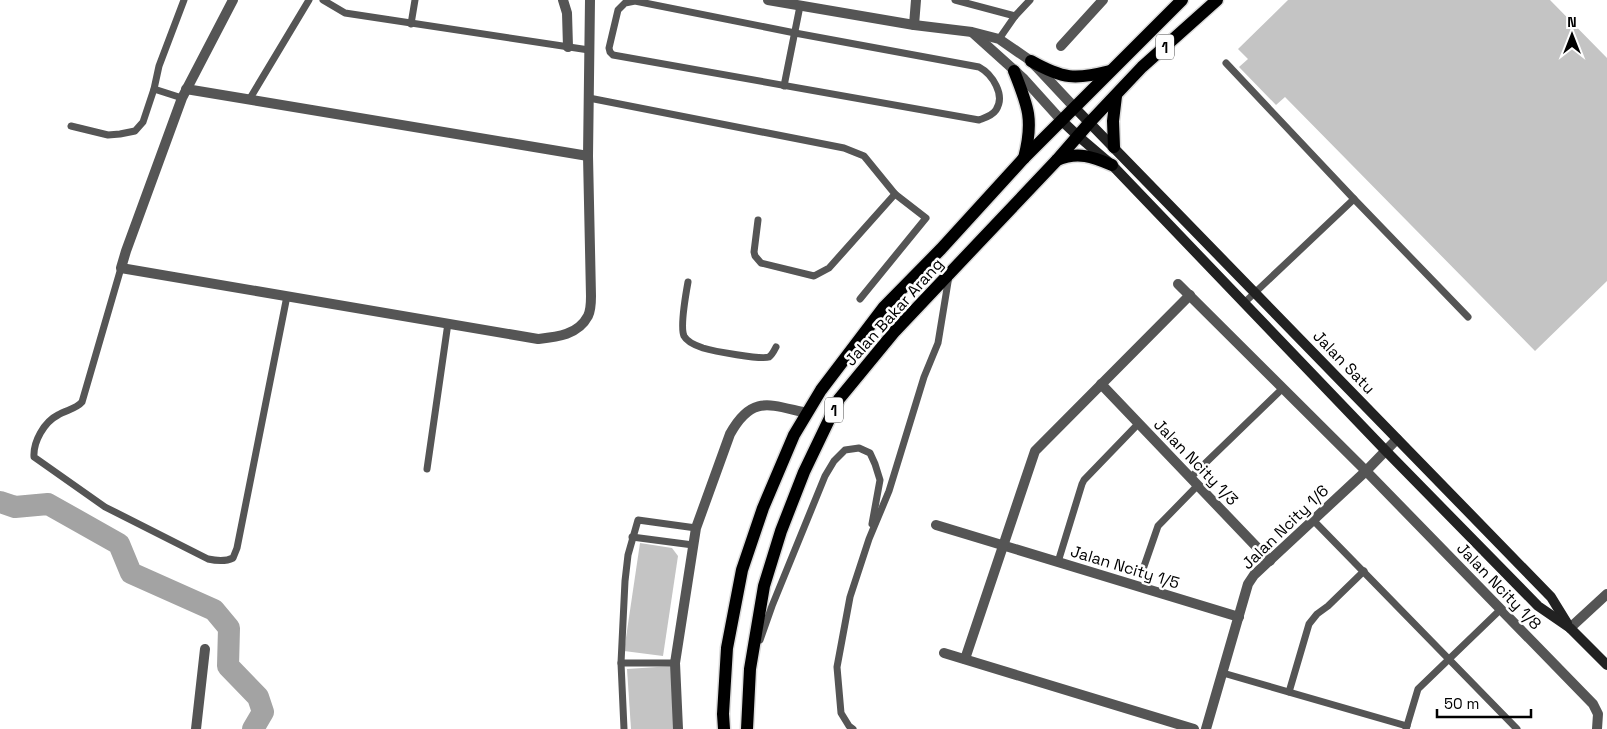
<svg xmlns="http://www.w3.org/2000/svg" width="1607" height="729" font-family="'Space Grotesk',sans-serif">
<rect width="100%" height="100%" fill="#fff"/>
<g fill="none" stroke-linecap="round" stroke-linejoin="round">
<path stroke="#a3a3a3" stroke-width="22" d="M0 502 15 507 48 504 119 544 131 573 214 610 229 628 228 666 258 697 263 712 253 729"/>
</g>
<g fill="#c4c4c4">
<path d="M1288 0H1550L1607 58V281L1535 351 1285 97 1276 105 1239 67 1248 59 1238 49Z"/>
<path d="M640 543 672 548 678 556 663 656 624 651Z"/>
<path d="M672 666 676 729H631L627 669Z"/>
</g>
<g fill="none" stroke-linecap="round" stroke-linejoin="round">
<g stroke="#dbdbdb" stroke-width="15">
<g id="primary">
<path d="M1031 61C1063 79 1075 80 1110 71"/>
<path d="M1014 71C1028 106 1034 120 1024 158"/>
<path d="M1114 147 1113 121 1116 96"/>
<path d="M1057 160C1078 151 1093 157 1112 165"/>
<path d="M724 729 723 714 727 648 742 570 763 508 794 435 821 390 884 307 941 249 1024 158 1182 0"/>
<path d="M747 729 750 669 764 586 781 531 804 472 839 399 895 331 1057 160 1090 122 1142 67 1217 0"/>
</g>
</g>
<g stroke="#555" stroke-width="7">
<path d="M323 0 345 13 589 50"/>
<path d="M955 0 1015 16"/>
<path d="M635 1 795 33 979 67C992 74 1006 95 996 110 992 116 984 118 979 120L613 55 610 52 609 48 618 10 625 3Z"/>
<path d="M411 24 415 0"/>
<path d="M999 39 1015 16 1030 0"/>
<path d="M1226 63 1354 199 1244 303"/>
<path d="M784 86 800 6"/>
<path d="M154 89 182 98"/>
<path d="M589 98 844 148 864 156 895 194 829 268 814 276 761 263 755 256 754 252 758 220"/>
<path d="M249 100 309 0"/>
<path d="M71 126 108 135 120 134 135 131 143 122 154 89 159 66 184 0"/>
<path d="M1354 199 1468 317"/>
<path d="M121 268 82 402C76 409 66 410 58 415 44 422 33 442 34 457L105 507 208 559C217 561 225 562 233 558L237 548 287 296"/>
<path d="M688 282C686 293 680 327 684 336 687 342 697 346 703 348 713 351 761 360 769 357 772 355 774 351 776 347"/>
<path d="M860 299 926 218 895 194"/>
<path d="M427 469 448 323"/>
<path d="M1191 477 1283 388"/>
<path d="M1313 520 1517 729"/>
<path d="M632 537 693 545"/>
<path d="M1058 562 1082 484 1084 480 1139 423"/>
<path d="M1141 575 1158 526 1198 485"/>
<path d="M760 640 772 606 825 476 834 461 845 450 859 448 870 453 875 464 880 480 872 524"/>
<path d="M621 663H675"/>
<path d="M1223 673 1407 726"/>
<path d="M1289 692 1309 624 1317 614 1328 606 1364 571"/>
<path d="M624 729 621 663 625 581 628 555 638 520 696 528"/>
<path d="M853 729 849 726 841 713 837 667 850 597 869 539 889 491 924 377 938 343 949 276"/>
<path d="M1406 729 1418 689 1501 609"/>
</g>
<g stroke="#555" stroke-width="10">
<path d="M233 0 182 98 126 251 121 268 538 339C557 337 578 335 588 316 591 310 591 302 591 296L588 156 590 0"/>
<path d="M563 0 567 13 568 47"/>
<path d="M768 0 914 25 972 32 999 39 1031 61 1075 108"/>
<path d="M914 25 916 0"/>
<path d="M973 33 1024 79 1061 120"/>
<path d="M1061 46 1103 0"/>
<path d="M186 89 588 156"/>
<path d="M1178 284 1366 471 1593 704 1598 714 1597 729"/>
<path d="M1101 384 1270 561"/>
<path d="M936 525 1239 617"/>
<path d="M1570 628 1607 594"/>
<path d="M944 653 1194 729"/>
<path d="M965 659 1035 451 1190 295"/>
<path d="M196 729 205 649"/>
<path d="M678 729 675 663 696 528 730 434C752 394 770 405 807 413"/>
<path d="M1206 729 1248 584 1254 575 1366 471 1397 439"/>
</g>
<g stroke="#222" stroke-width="10">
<path d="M1075 108 1551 597 1567 623"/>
<path d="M1061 120 1078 136 1112 165 1385 450 1538 606 1570 628 1607 665"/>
</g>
<use href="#primary" stroke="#000" stroke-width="12"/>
</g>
<g text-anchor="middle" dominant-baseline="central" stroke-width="5" stroke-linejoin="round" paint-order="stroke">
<g fill="#fff" stroke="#4c4c4c" stroke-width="1">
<rect x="1156" y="34.5" width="18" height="25" rx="4"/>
<rect x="825" y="397.5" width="18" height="25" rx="4"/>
</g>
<g font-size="15" font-weight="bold" fill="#000">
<text x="1165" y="47">1</text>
<text x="834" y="410">1</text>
</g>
<g font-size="16" fill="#000" stroke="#fff">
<text transform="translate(894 312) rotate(-48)">Jalan Bakar Arang</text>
<text transform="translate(1344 362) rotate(46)">Jalan Satu</text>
<text transform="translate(1196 462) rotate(46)">Jalan Ncity 1/3</text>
<text transform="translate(1285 527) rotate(-44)">Jalan Ncity 1/6</text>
<text transform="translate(1125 567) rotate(17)">Jalan Ncity 1/5</text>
<text transform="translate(1499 586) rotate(46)">Jalan Ncity 1/8</text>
</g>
</g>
<g transform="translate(1572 35)" stroke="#ffffff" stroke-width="4" paint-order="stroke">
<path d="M0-4L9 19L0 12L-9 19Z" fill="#000000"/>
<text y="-8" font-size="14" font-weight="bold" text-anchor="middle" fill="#000000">N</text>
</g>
<path d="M1437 709v8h94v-8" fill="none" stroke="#000000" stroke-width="2.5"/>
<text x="1444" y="709" font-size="15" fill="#000000" stroke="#ffffff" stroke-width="4" paint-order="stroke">50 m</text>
</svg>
